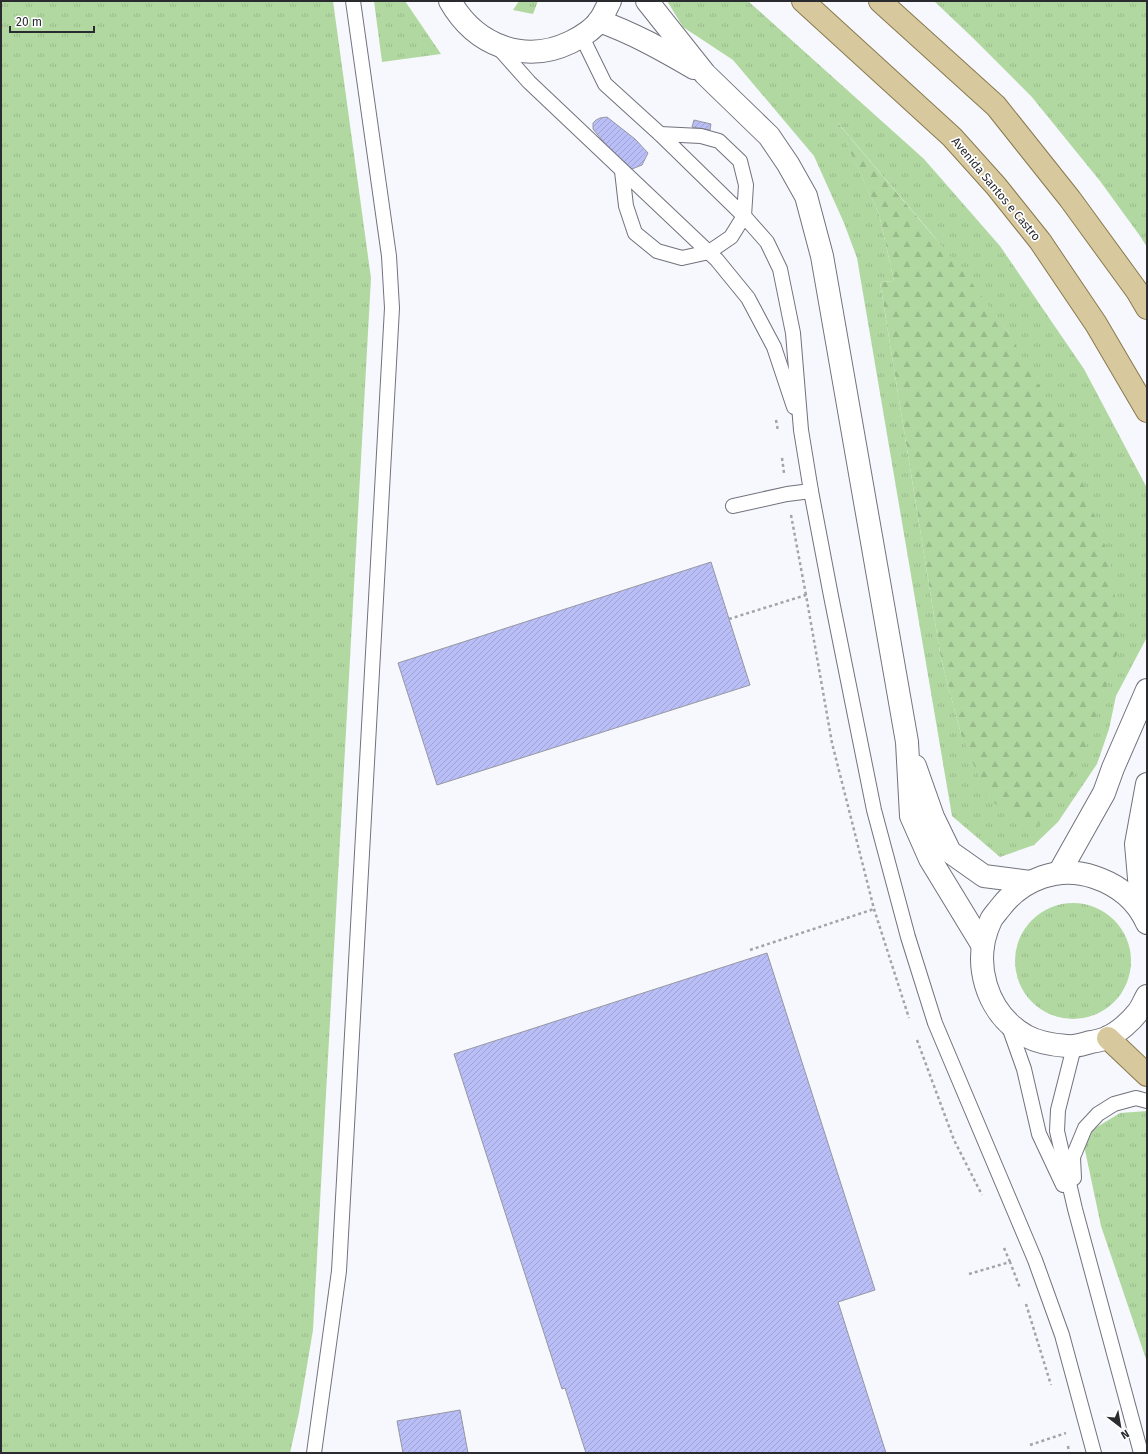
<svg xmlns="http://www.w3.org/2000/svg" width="1148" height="1454" font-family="'Fira Sans',sans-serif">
<defs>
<pattern id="grass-tufts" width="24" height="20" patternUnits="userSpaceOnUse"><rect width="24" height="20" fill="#b2d8a1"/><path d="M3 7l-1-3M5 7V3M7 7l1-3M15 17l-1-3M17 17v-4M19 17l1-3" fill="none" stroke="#99ba8b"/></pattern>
<pattern id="forest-firs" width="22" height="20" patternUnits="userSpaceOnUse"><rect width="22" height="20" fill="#b2d8a1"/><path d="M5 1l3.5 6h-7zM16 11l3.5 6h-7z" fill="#99ba8b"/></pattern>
<pattern id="building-hatch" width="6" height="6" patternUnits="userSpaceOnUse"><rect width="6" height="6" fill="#b9bef6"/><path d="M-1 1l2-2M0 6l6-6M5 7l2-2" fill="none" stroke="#9fa3d3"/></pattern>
</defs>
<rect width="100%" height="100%" fill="#f7f8fe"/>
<g fill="url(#grass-tufts)" fill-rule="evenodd">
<path d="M1 1H333L371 278 313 1330 299 1413 290 1453H1Z"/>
<path d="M374 1H405L441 54 382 62Z"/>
<path d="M519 1H538L533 14 513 10Z"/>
<path d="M667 1H748L924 159 1000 246 1084 369 1147 488V637L1116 696 1109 729 1097 764 1058 822 1034 845 1000 857 952 816 857 258 844 223 814 156 733 60 683 27ZM837 122 932 234 1009 333 961 734 941 659 880 282 894 281 879 214Z"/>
<path d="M934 1H1147V247L1140 236 1100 181 1031 96 974 39Z"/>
<circle cx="1073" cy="961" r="58"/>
<path d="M1147 1111V1362L1101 1226 1082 1136 1120 1113Z"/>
</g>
<path fill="url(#forest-firs)" d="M836 121 963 271 1009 333 1063 427 1110 560 1121 642 1082 760 1035 830 988 799 961 734 941 659 880 282 894 281 879 214Z"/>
<g fill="url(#building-hatch)" stroke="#9697a1">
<path d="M607 117 635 139 648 153 642 165 632 169 620 162 593 129V123L596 120 600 118Z"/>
<path d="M694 120 711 124 710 130 692 127Z"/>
<path d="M711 562 750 685 437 785 398 663Z"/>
<path d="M767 953 875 1290 838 1302 886 1453H586L565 1388 562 1389 454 1054Z"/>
<path d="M460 1410 468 1453H403L397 1421Z"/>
</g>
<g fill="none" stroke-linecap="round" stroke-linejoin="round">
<g stroke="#71727c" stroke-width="16">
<g id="service">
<path d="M582 37 605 84 660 134 744 216 767 242 780 269 793 333 801 430 811 491 831 596 874 810 908 937 935 1023 1035 1260 1062 1335 1094 1453"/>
<path d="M497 46 529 82 717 260 748 298 774 347 794 407"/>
<path d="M622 171 626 206 635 233 657 251 682 258 709 252 731 237 744 216 746 185 740 161 719 141 701 136 660 134"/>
<path d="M733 506 787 494 811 491"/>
<path d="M1008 1024 1024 1069 1039 1134 1063 1185"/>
<path d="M1074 1047 1058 1110 1057 1131 1075 1209 1141 1453"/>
<path d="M1074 1178 1073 1157 1085 1128 1098 1114 1114 1104 1136 1098 1147 1101"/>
<path d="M314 1453 339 1271 392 308 389 256 353 1"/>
</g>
</g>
<g stroke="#71727c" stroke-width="24">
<g id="minor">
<path d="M450 1C475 45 524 65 571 42 581 37 593 30 600 20 604 14 607 7 610 1"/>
<path d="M647 1 705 74 769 136 788 164 806 196 822 256 907 742 911 816 930 859 983 946"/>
<path d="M599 21C633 33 663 50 694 68"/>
<path d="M915 766 933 817 950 852 984 876 1030 882"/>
</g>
</g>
<g stroke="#71727c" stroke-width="24">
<g id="tertiary">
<path d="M1059 873 1104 793 1113 768 1147 690"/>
<path d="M1142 913 1136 844 1147 784"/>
<path d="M1147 923C1137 900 1118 885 1094 877 1059 865 1022 879 1000 908 997 912 993 916 991 920 971 962 986 1013 1026 1036 1039 1043 1053 1045 1067 1046 1076 1047 1083 1044 1091 1042 1097 1041 1103 1040 1108 1037 1119 1032 1131 1021 1138 1012 1142 1007 1144 1001 1147 996"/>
</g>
</g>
<g stroke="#897a4d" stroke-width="24">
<g id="primary">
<path d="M803 1 952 137 996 186 1040 241 1096 324 1147 411"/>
<path d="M880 1 996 106 1070 199 1137 291 1147 308"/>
<path d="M1108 1038 1147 1075"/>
</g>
</g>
<g stroke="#a3a4a9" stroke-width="2.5" stroke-dasharray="3 3" stroke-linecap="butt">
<path d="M776 420 778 431"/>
<path d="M782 458 784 473"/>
<path d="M791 515 806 595"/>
<path d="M729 619 806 595 832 743 874 909 909 1018"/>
<path d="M750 950 874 909"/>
<path d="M917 1040 954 1140 982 1195"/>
<path d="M1004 1248 1010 1262"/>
<path d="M969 1274 1010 1262 1020 1288"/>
<path d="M1026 1304 1051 1385"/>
<path d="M1030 1445 1066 1433"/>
<path d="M1068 1446 1069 1453"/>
</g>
<use href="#service" stroke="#fff" stroke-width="14"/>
<use href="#minor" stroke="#fff" stroke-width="22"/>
<use href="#tertiary" stroke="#fff" stroke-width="22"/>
<use href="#primary" stroke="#d7c89e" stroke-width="22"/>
</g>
<g text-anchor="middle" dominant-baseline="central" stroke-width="3.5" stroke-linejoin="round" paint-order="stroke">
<g font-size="12" fill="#2a2b2f" stroke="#fff">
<text transform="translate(996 189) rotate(50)">Avenida Santos e Castro</text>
</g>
</g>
<rect width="1148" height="1454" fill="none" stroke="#2a2b2f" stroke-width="4"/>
<g transform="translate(1120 1426) rotate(149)" stroke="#ffffff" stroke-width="3" paint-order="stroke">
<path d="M0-3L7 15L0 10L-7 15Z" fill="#2a2b2f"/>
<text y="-6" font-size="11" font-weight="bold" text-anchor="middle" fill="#2a2b2f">N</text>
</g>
<path d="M10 26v6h84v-6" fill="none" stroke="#2a2b2f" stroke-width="2"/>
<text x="16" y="26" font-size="12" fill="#2a2b2f" stroke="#ffffff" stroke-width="3" paint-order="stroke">20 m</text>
</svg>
